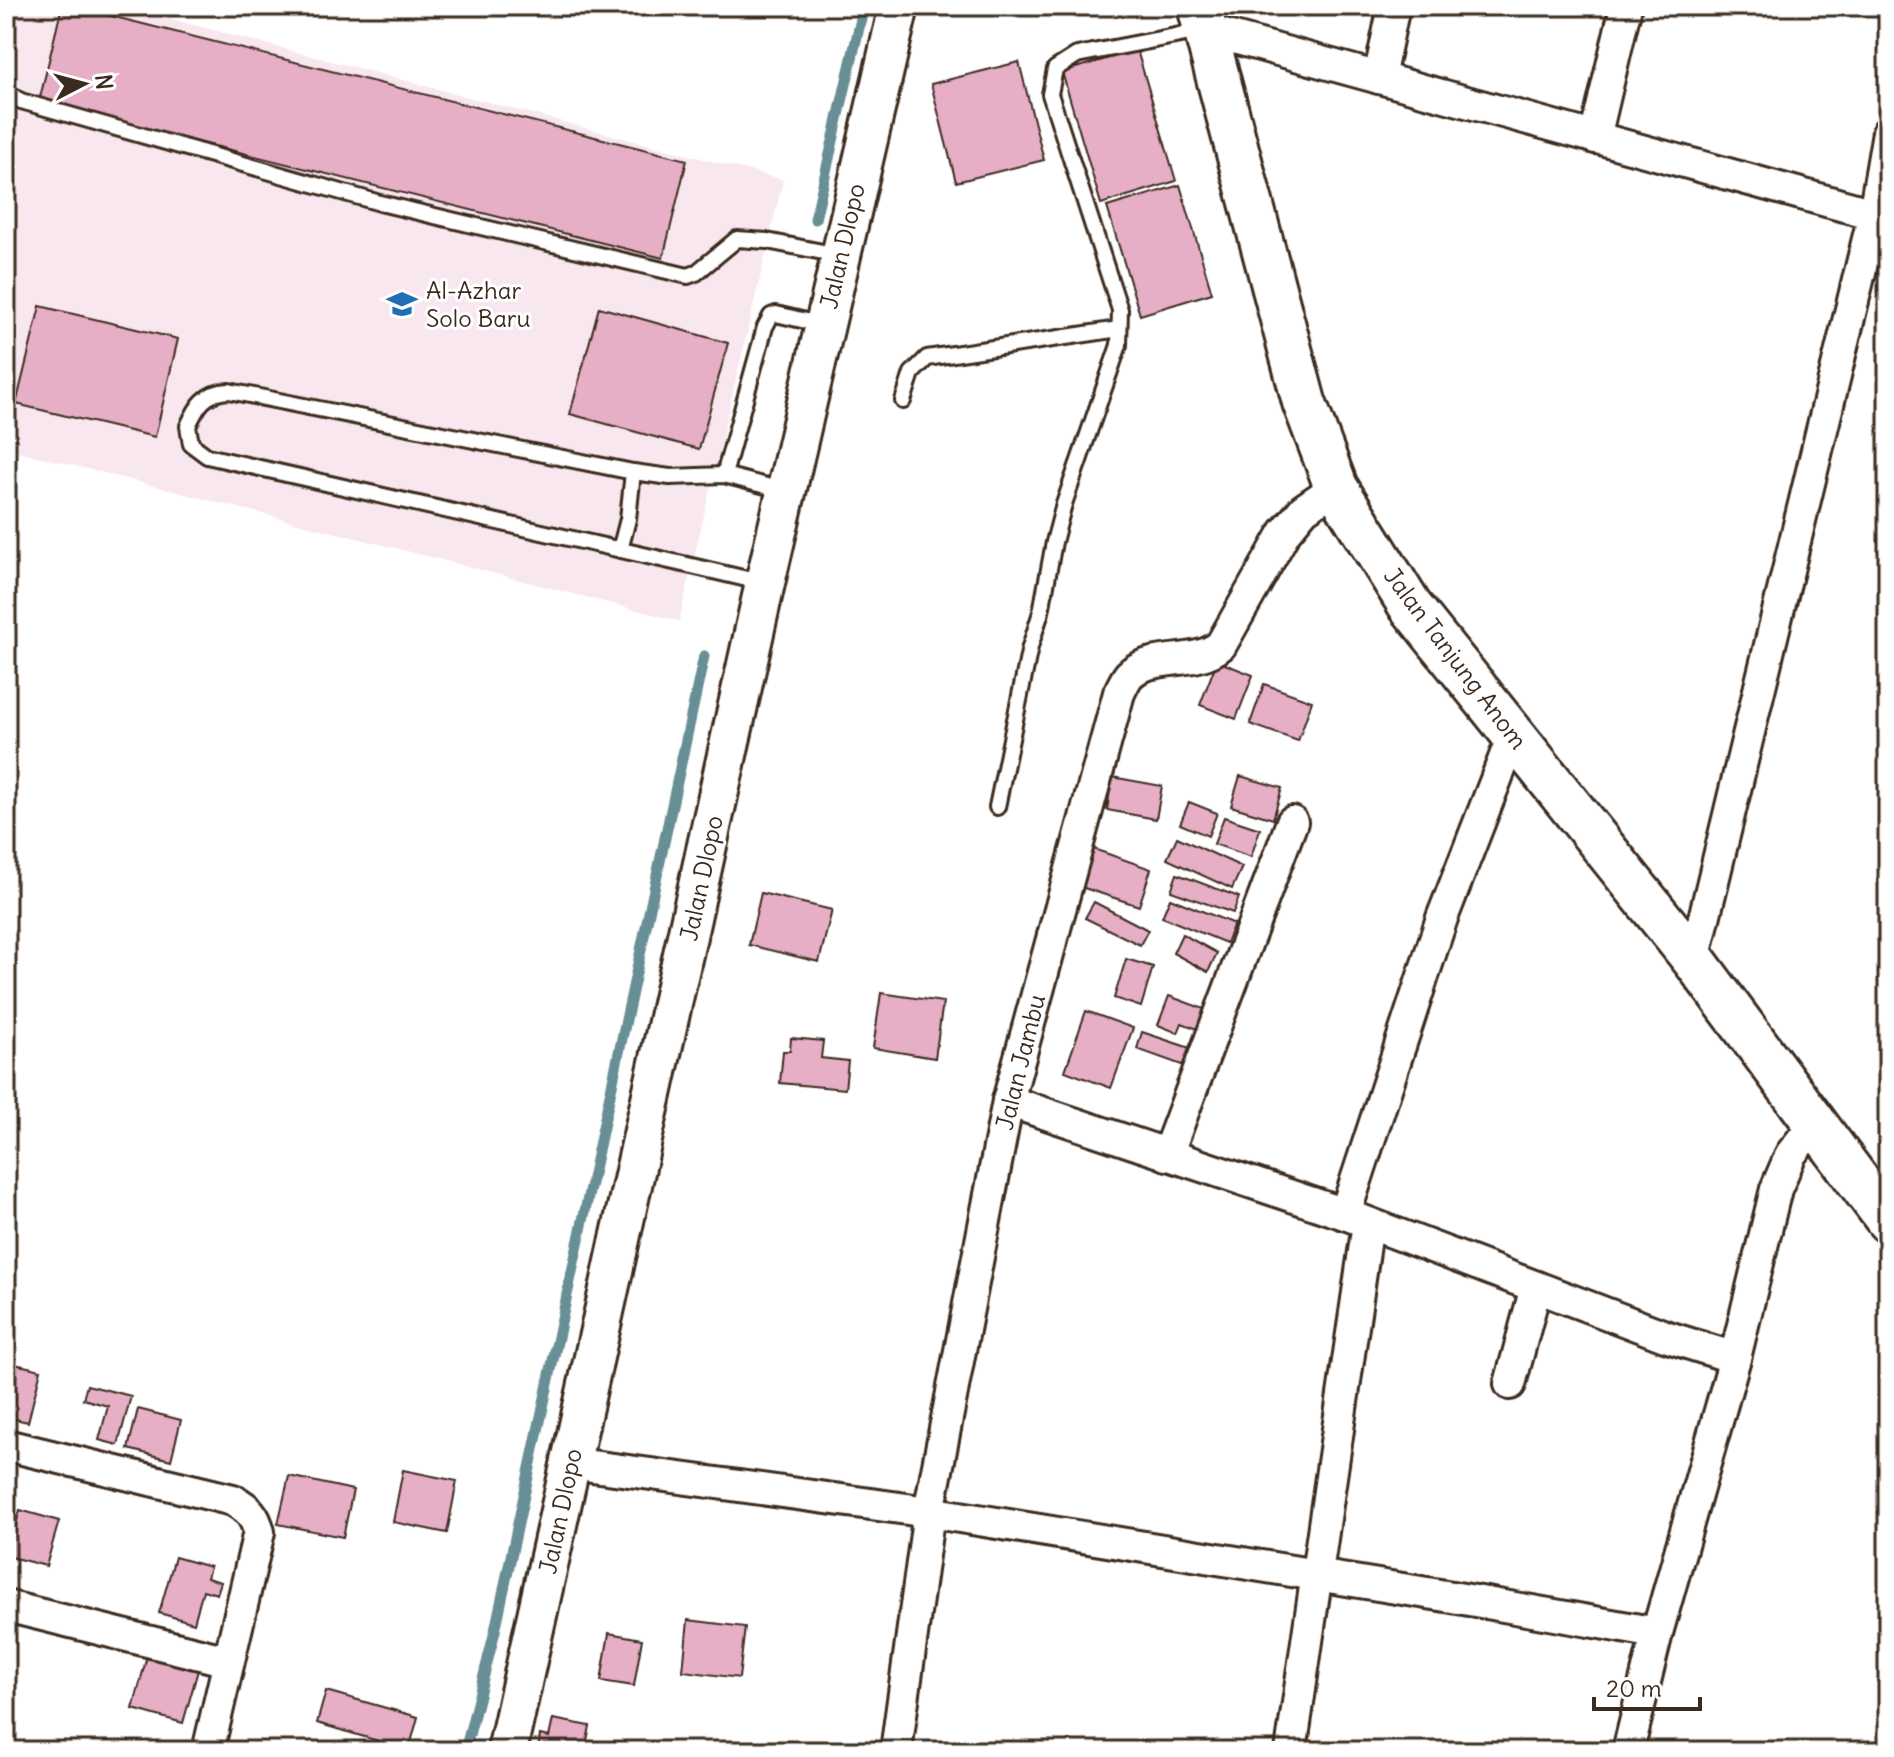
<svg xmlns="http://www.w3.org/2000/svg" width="1894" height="1757" font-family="Delius,sans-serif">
<rect width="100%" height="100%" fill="#fff"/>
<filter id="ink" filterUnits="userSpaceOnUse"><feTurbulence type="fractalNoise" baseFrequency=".0125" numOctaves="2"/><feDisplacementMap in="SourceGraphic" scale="16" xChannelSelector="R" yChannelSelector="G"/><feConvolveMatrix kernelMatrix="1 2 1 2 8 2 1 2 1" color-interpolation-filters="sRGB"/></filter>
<g filter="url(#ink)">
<path fill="#f8e7ee" d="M6 6H122L783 180 679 621 6 448Z"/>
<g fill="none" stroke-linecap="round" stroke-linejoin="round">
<g stroke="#688f95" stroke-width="11">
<path d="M815 219 864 6"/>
<path d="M465 1751 495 1631 704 656"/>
</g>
</g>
<g fill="#e6afc6" stroke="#3b2a1e" stroke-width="2">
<path d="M62 6H71L687 160 663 258 39 102Z"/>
<path d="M1137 50 1176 181 1101 204 1062 72Z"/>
<path d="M1019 62 1044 160 956 182 931 84Z"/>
<path d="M1180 185 1212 293 1140 315 1107 207Z"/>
<path d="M40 306 178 339 155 437 16 404Z"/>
<path d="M599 307 728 343 699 449 570 414Z"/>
<path d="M1217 661 1253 675 1236 719 1200 705Z"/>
<path d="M1264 684 1312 701 1298 741 1250 724Z"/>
<path d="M1240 776 1282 788 1273 819 1231 806Z"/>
<path d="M1112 777 1162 786 1156 819 1107 810Z"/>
<path d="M1189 802 1217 813 1208 836 1180 824Z"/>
<path d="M1224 817 1260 829 1251 857 1214 844Z"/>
<path d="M1177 837 1242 867 1232 889 1167 859Z"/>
<path d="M1091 848 1151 869 1139 906 1078 886Z"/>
<path d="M1177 874 1239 897 1233 913 1171 891Z"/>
<path d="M761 893 832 910 819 962 749 945Z"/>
<path d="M1170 898 1234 924 1226 943 1162 917Z"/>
<path d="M1094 902 1148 930 1140 945 1085 918Z"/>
<path d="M1182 934 1217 953 1208 972 1173 953Z"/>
<path d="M1126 959 1153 967 1141 1007 1114 998Z"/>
<path d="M881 993 943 1002 935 1058 873 1048Z"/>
<path d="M1169 996 1207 1010 1200 1030 1182 1023 1178 1033 1158 1025Z"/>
<path d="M1086 1011 1133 1028 1111 1088 1065 1071Z"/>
<path d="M1142 1032 1196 1050 1190 1068 1137 1049Z"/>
<path d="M791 1038 823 1041 821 1058 848 1061 845 1089 780 1083 783 1051H790Z"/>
<path d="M6 1362 41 1370 28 1422 6 1417Z"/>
<path d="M87 1385 131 1396 118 1445 99 1440 108 1406 83 1399Z"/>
<path d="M138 1409 181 1420 171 1460 128 1449Z"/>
<path d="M403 1470 457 1481 447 1533 393 1522Z"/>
<path d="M289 1476 353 1490 343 1537 278 1524Z"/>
<path d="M20 1510 59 1521 46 1566 7 1556Z"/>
<path d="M175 1557 210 1567 207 1578 221 1582 217 1594 203 1590 194 1623 159 1613Z"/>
<path d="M688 1620 745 1627 739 1678 683 1671Z"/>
<path d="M6 1627 15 1629 6 1664Z"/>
<path d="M609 1633 642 1639 634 1686 601 1681Z"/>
<path d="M147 1656 198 1670 183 1723 133 1709Z"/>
<path d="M326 1691 418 1717 409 1750 317 1723Z"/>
<path d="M553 1719 590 1726 585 1751H538L540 1735 549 1737Z"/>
</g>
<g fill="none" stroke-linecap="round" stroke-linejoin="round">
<g stroke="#3b2a1e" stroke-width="20">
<g id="service">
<path d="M6 92 21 101 380 203 688 276 696 273 737 239 767 241 838 255"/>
<path d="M903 401 912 373 927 358 1119 329"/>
<path d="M633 472 670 477 724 475 785 491"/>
<path d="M724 475 765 327 771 316 776 314 823 325"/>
<path d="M620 550 628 519 633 472 229 391C205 392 197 406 188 426L191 444 207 456 696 567 764 583"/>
<path d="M997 807 1030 647 1041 612 1054 542 1064 504 1119 345 1120 310 1050 94 1055 69 1077 55 1201 31"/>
</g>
</g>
<g stroke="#3b2a1e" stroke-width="36">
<g id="minor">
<path d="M1205 30 1888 218"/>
<path d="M1379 78 1394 6"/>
<path d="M1595 138 1626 6"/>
<path d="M1694 960 1874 214 1888 132"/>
<path d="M1008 1101 1345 1214 1665 1336 1735 1358"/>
<path d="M1167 1155 1292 822"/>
<path d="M1345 1214 1442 918 1513 736"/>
<path d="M1510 1384 1536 1287"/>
<path d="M6 1445 233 1500C248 1508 255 1515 259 1532L208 1751"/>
<path d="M570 1463 929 1512 1452 1597 1657 1633"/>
<path d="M6 1606 228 1661"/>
<path d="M896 1751 929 1512 1008 1101 1119 693C1122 687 1125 680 1129 675 1151 652 1196 667 1221 645L1285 532 1304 509 1336 487"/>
<path d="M1291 1751 1368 1224"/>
<path d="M1628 1751 1657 1633 1735 1358 1776 1189 1791 1154 1815 1123"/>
</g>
</g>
<g stroke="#3b2a1e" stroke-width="44">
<path id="tertiary" d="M507 1751 765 583 899 6"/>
</g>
<g stroke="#3b2a1e" stroke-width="48">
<path id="secondary" d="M1199 6 1304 402 1336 487 1410 606 1694 960 1888 1221"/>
</g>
<use href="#service" stroke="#fff" stroke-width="14"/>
<use href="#minor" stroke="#fff" stroke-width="30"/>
<use href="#tertiary" stroke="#fff" stroke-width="38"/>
<use href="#secondary" stroke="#fff" stroke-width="42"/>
</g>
</g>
<defs>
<g id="school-bare" transform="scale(2.4)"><path d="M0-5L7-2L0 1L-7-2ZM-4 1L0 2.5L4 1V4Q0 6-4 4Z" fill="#1f6fb2" stroke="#fff" stroke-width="2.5" paint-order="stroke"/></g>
</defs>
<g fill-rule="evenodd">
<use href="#school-bare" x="402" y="304"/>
</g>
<g text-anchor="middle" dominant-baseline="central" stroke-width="6" stroke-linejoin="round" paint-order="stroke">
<g font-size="24" fill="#3b2a1e" stroke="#fff">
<text transform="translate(842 246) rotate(-77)">Jalan Dlopo</text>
<text transform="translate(1456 658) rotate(53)">Jalan Tanjung Anom</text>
<text transform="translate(701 878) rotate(-78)">Jalan Dlopo</text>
<text transform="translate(1020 1062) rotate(-76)">Jalan Jambu</text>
<text transform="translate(560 1511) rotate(-78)">Jalan Dlopo</text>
</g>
<g font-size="24" fill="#3b2a1e" stroke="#fff" text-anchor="start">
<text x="426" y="290">Al-Azhar<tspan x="426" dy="28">Solo Baru</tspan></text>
</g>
</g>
<rect width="1894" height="1757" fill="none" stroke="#fff" stroke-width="32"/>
<rect x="16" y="16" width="1862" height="1725" fill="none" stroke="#3b2a1e" stroke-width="3" filter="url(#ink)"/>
<g transform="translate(84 84) rotate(84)" stroke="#ffffff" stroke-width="6" paint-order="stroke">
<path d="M0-6L14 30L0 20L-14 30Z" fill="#3b2a1e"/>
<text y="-12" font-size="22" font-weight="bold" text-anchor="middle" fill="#3b2a1e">N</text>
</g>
<path d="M1594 1697v12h106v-12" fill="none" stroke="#3b2a1e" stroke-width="4"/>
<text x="1606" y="1697" font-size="24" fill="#3b2a1e" stroke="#ffffff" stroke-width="6" paint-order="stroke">20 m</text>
</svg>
